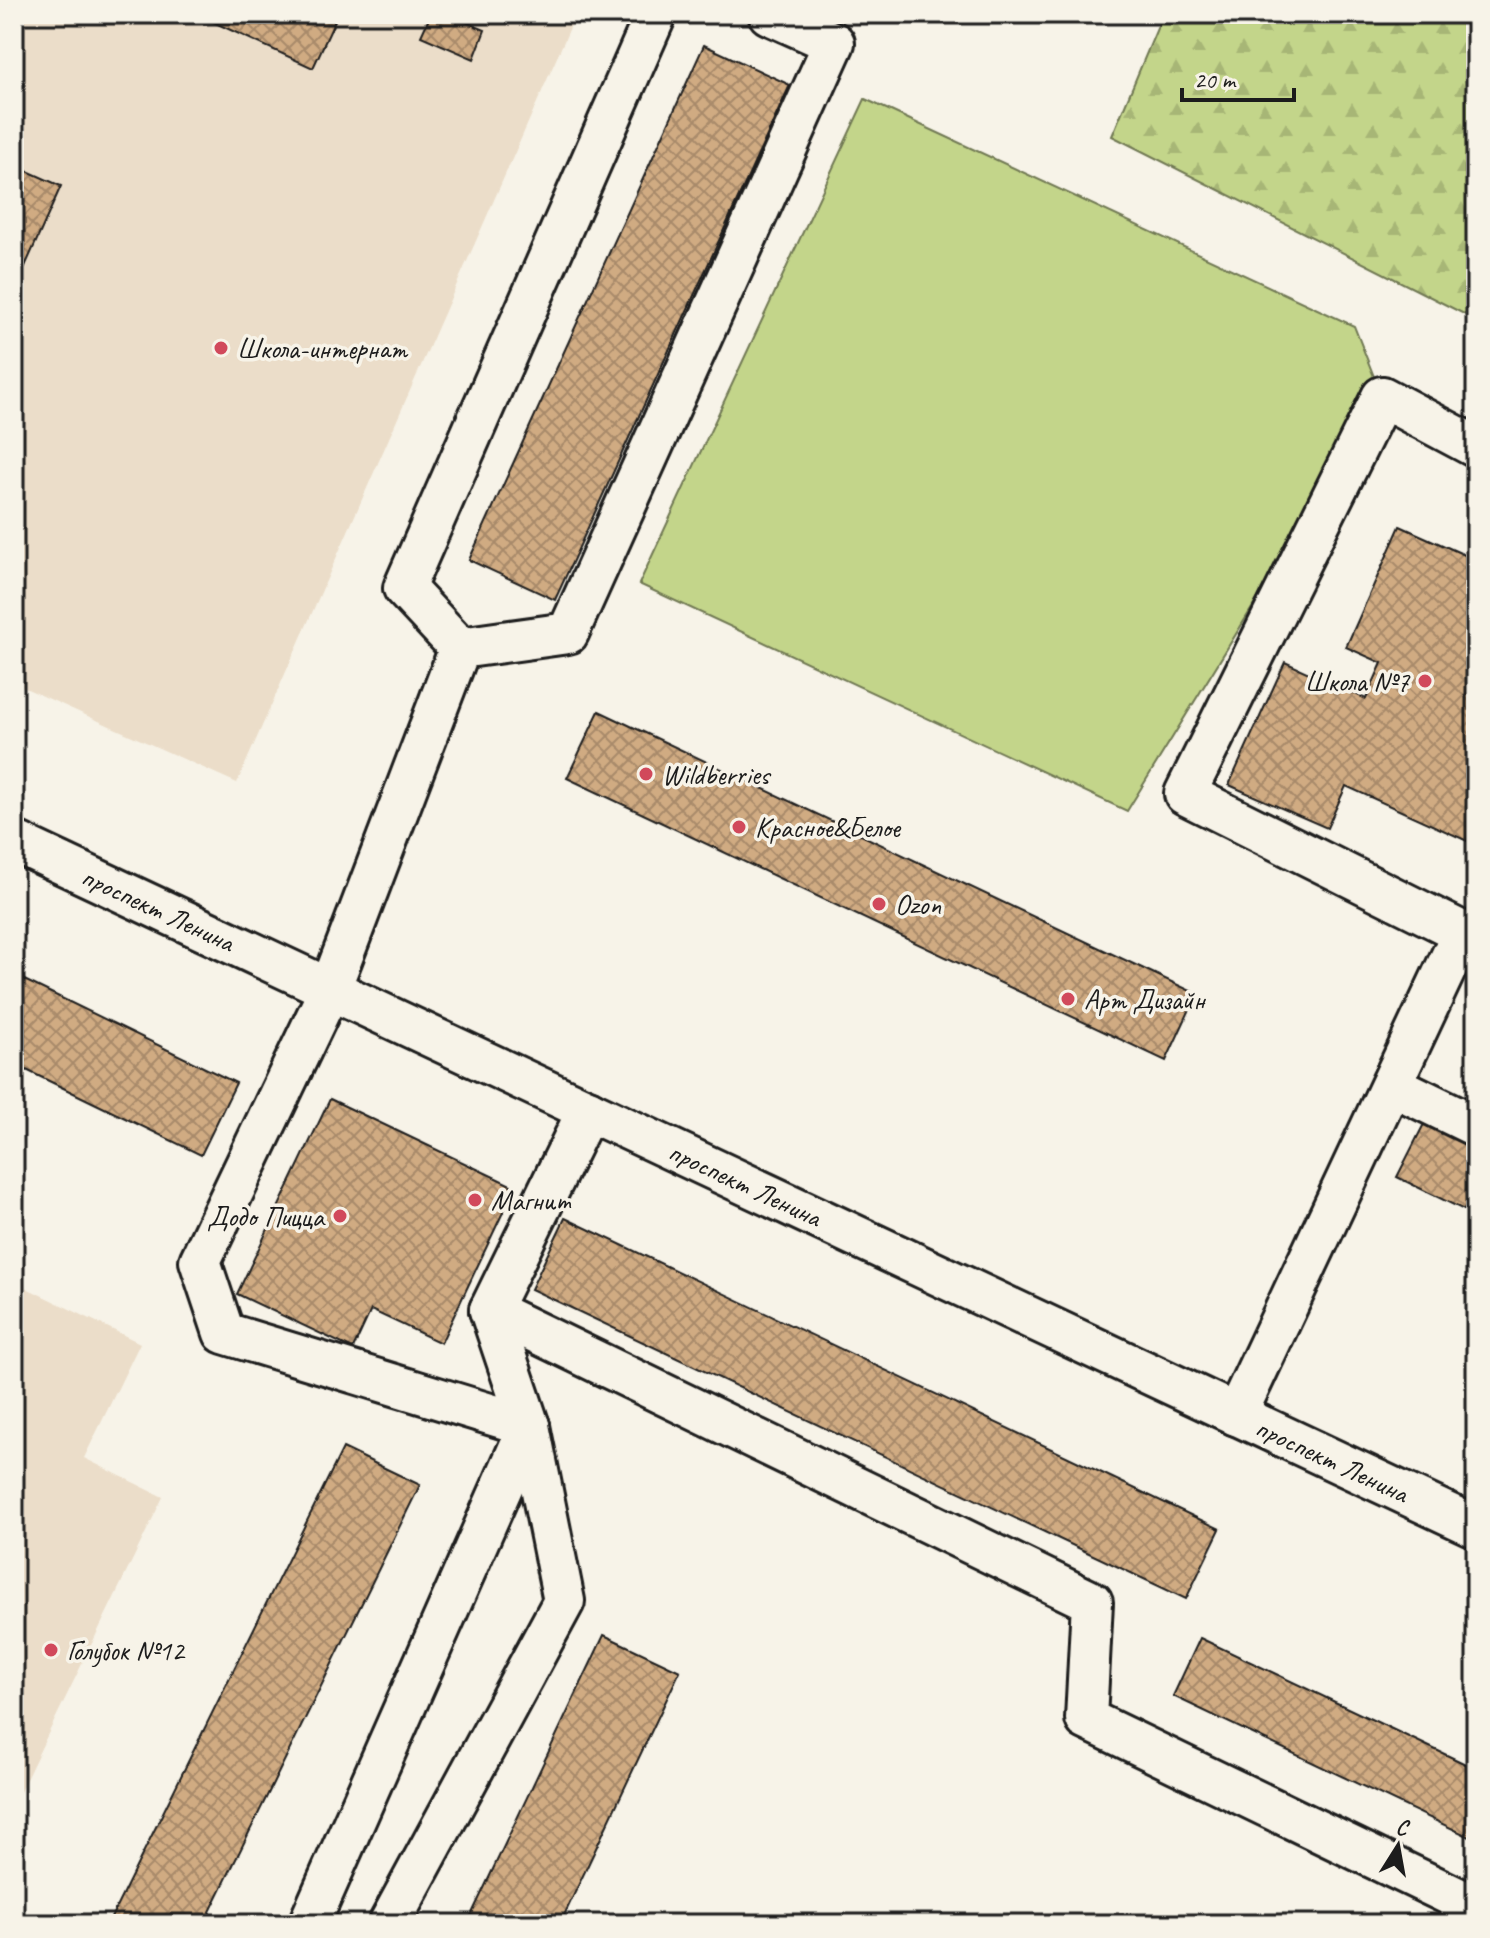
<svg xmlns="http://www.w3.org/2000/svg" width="1490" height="1938" font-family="Caveat,sans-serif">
<defs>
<pattern id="forest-firs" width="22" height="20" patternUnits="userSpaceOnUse" patternTransform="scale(2)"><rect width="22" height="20" fill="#c3d58a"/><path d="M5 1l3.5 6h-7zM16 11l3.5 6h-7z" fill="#a7b676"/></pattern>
<pattern id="building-cross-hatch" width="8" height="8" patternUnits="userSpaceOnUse" patternTransform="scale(2)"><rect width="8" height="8" fill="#d0ab82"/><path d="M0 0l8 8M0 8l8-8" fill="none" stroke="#a88a6a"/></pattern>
</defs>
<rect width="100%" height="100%" fill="#f7f3e8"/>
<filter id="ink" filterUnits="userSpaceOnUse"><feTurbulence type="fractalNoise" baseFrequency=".0125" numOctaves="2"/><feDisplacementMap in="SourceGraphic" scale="16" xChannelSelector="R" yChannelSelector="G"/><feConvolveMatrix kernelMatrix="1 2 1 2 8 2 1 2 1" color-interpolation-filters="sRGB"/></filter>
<g filter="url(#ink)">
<g fill="#ebddc9">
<path d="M14 14H576L237 783 14 683Z"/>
<path d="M14 1282 140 1343 84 1458 163 1497 14 1804Z"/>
</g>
<path fill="url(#forest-firs)" stroke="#707853" stroke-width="2" d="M1163 14H1476V320L1112 136Z"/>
<path fill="#c3d58a" stroke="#707853" stroke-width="2" d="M865 99 1354 326 1382 397 1127 811 639 584Z"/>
<g fill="url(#building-cross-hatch)" stroke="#1c1c1c" stroke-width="2">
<path d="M196 14H338L313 68Z"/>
<path d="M431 14H447L485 30 474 59 421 36Z"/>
<path d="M704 45 790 85 555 600 469 560Z"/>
<path d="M14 165 61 186 14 291Z"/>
<path d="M1400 526 1476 560V845L1346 786 1327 828 1229 785 1285 662 1366 699 1382 663 1346 647Z"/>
<path d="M599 711 1197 994 1166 1061 567 778Z"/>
<path d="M14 975 236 1083 201 1155 14 1064Z"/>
<path d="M330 1099 515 1187 441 1343 371 1310 353 1349 237 1294Z"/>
<path d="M1429 1114 1476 1138V1216L1397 1177Z"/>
<path d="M565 1218 1220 1529 1186 1599 531 1289Z"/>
<path d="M343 1448 420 1485 204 1924H108Z"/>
<path d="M604 1635 680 1671 560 1924H467Z"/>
<path d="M1200 1638 1476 1769V1840L1173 1696Z"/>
</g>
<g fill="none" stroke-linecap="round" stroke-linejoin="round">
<g stroke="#1c1c1c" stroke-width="46">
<g id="minor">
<path d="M1476 447 1382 397 1185 794 1476 939"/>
<path d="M460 648 330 989 200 1261 224 1333 529 1426 490 1310 588 1110"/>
<path d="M460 648 568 633 834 43 769 14"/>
<path d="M460 648 404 588 656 14"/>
<path d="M14 841 1476 1527"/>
<path d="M1392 1085 1476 1126"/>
<path d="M490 1310 1092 1602 1086 1719 1476 1907"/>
<path d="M1236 1415 1462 934"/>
<path d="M309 1924 529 1426"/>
<path d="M389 1924 564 1601 529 1426"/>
</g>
</g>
<use href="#minor" stroke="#f7f3e8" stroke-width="40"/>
</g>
</g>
<g fill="#d1495b" stroke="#f7f3e8" stroke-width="3">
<circle cx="221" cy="348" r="8"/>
<circle cx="1425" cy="681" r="8"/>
<circle cx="646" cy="774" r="8"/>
<circle cx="739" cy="827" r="8"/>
<circle cx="879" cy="904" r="8"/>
<circle cx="1068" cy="999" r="8"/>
<circle cx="475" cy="1200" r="8"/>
<circle cx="340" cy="1216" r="8"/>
<circle cx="51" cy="1650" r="8"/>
</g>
<g text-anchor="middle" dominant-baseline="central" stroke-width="7" stroke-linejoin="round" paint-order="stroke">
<g font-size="28" fill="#1c1c1c" stroke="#f7f3e8" text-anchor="start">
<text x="237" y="348">Школа-интернат</text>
<text x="1409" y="681" text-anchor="end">Школа №7</text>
<text x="662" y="774">Wildberries</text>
<text x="755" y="827">Красное&amp;Белое</text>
<text x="895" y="904">Ozon</text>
<text x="1084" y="999">Арт Дизайн</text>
<text x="491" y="1200">Магнит</text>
<text x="324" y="1216" text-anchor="end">Додо Пицца</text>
<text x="67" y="1650">Голубок №12</text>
</g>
<g font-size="28" fill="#1c1c1c" stroke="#f7f3e8">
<text transform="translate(158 909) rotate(25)">проспект Ленина</text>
<text transform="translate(745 1184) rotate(25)">проспект Ленина</text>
<text transform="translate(1332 1460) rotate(25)">проспект Ленина</text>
</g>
</g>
<rect width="1490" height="1938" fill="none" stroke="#f7f3e8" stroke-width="48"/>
<rect x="24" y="24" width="1442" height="1890" fill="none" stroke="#1c1c1c" stroke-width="3" filter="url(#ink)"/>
<g transform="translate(1398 1846) rotate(11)" stroke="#f7f3e8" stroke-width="6" paint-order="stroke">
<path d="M0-6L14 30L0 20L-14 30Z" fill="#1c1c1c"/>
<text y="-12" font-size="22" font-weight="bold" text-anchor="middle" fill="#1c1c1c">С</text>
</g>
<path d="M1182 88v12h112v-12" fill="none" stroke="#1c1c1c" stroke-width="4"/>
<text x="1194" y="88" font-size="24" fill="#1c1c1c" stroke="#f7f3e8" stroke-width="6" paint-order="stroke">20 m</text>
</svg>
